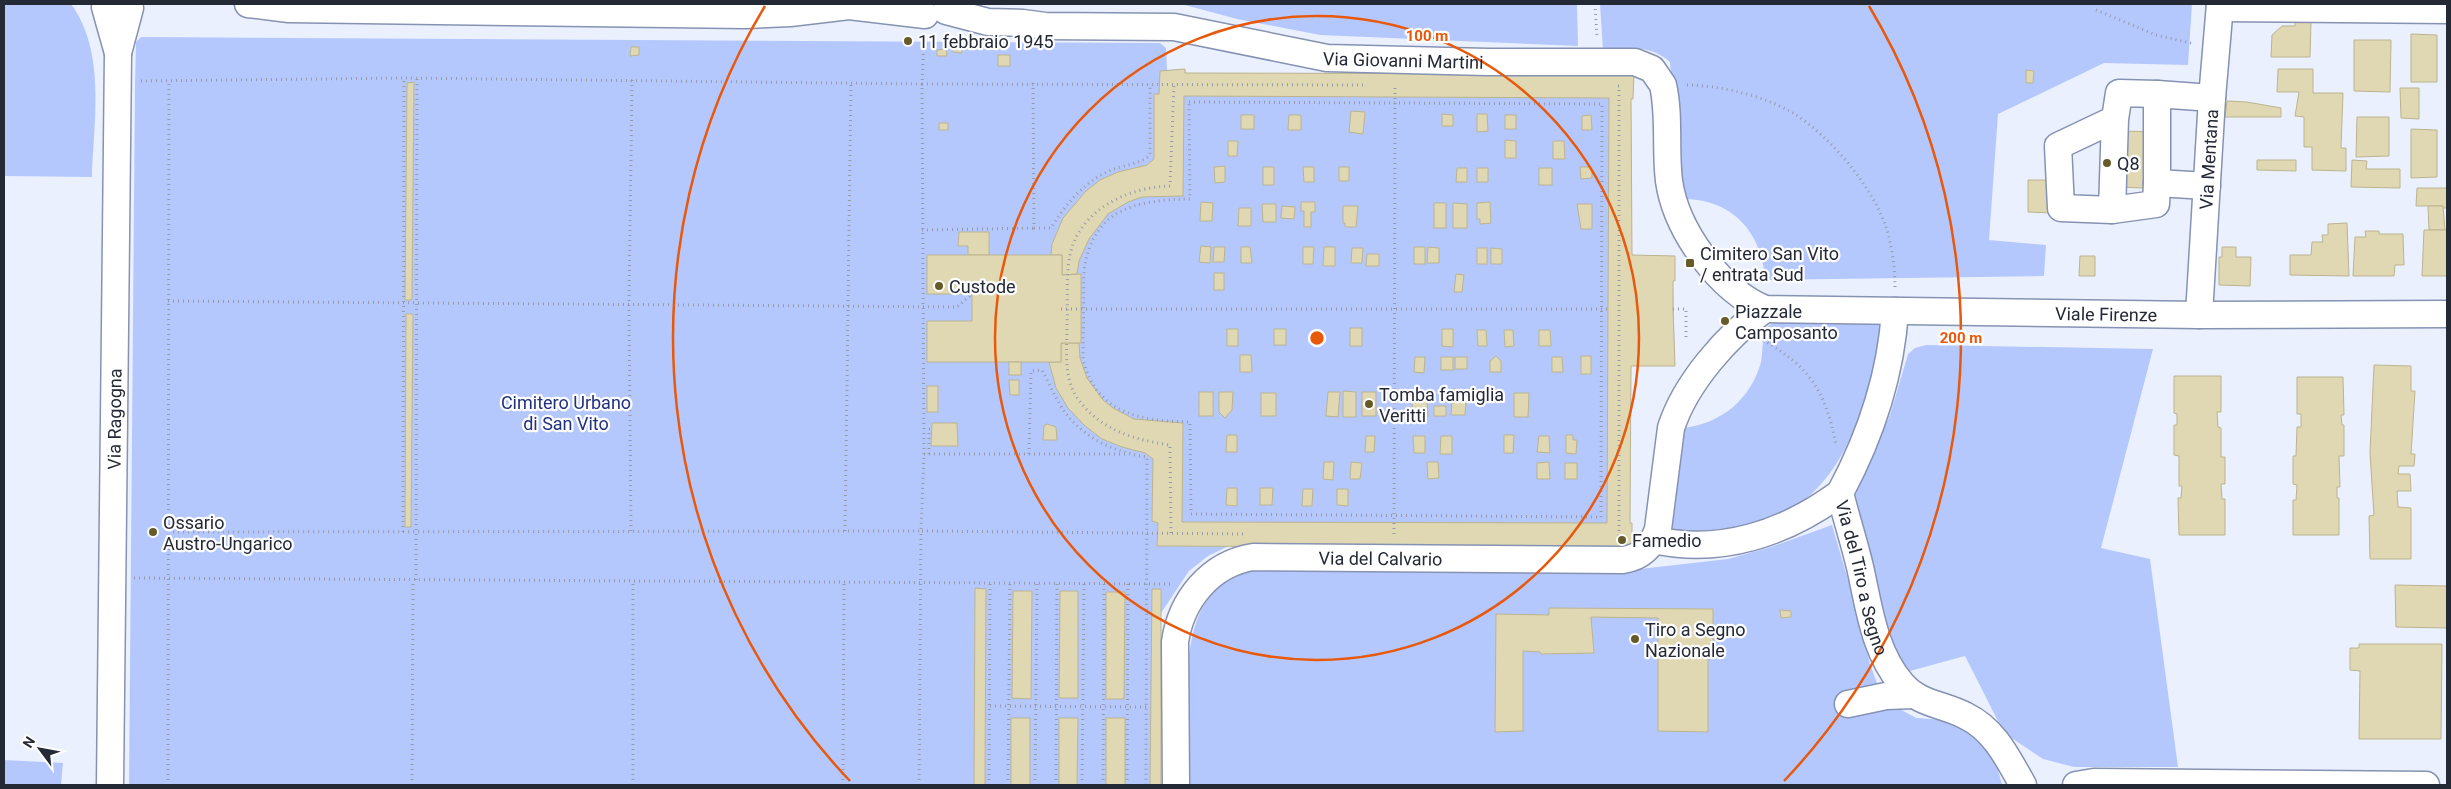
<svg xmlns="http://www.w3.org/2000/svg" width="2451" height="789" font-family="Roboto,sans-serif">
<rect width="100%" height="100%" fill="#ebf0fe"/>
<g fill="#b5c8fe">
<path d="M4 4H71C106 52 94 120 92 177L4 176Z"/>
<path d="M1181 4H1577L1578 46 1320 35 1237 19Z"/>
<path d="M1600 4H2192L2188 65 2104 63 1998 114 1989 240 2046 245 2044 276 1765 280C1762 231 1731 198 1681 199L1670 62C1650 44 1628 48 1603 50Z"/>
<path d="M141 37 1160 43 1166 48 1167 70 1185 69 1186 73 1634 74 1633 99H1631L1632 255 1675 256V281H1673L1675 366H1631L1630 523 1231 545 1208 556 1189 571 1161 613V785H129L135 86 136 42Z"/>
<path d="M1881 321 1885 326C1867 393 1853 474 1787 512 1778 517 1767 519 1758 522 1742 527 1727 534 1710 534 1693 534 1676 539 1668 521L1683 428C1721 424 1751 399 1761 362 1763 350 1762 338 1766 327L1775 322Z"/>
<path d="M1926 345 2153 349 2101 548 2150 559 2178 767H2074L2043 759 2004 733 1965 656 1910 671 1890 645 1877 586 1862 540 1854 499 1856 487 1890 415 1908 354 1915 348Z"/>
<path d="M1832 525 1858 614 1870 664 1878 686 1898 708 1916 718 1945 720 1969 731 1988 746 1997 766 2002 785H1188C1188 760 1188 734 1187 709 1187 648 1189 578 1264 568L1640 569 1728 559 1771 547Z"/>
<path d="M4 760 63 763 61 785H4Z"/>
</g>
<g fill="#dfd8b3" stroke="#bbb48f">
<path d="M2295 22H2311L2310 57H2271L2272 35 2282 26H2295Z"/>
<path d="M2411 34 2437 35V82H2411Z"/>
<path d="M2354 40H2391L2390 92 2354 91Z"/>
<path d="M953 44H962V53L953 52Z"/>
<path d="M631 47H639V55L630 56Z"/>
<path d="M946 49 947 56H937V50Z"/>
<rect x="998" y="55" width="12" height="11"/>
<path d="M1185 69V73L1634 74 1633 99H1631L1632 255 1675 256V281H1673V309L1675 366H1631L1630 523H1632V548L1157 546 1158 523 1152 521 1153 459 1145 453 1122 447 1102 439 1084 425 1068 408 1056 388 1049 362H1061V343H1079L1080 358 1087 378 1103 400 1113 408 1134 419 1183 423 1182 522 1607 523 1609 98 1184 96 1183 196 1142 197 1128 202 1108 214 1089 239 1079 261 1077 274 1062 275V255H1051L1052 244 1063 218 1086 191 1100 180 1118 172 1147 165 1154 159V94H1159L1160 71Z"/>
<path d="M2278 69H2313V93H2343L2341 148H2346V171L2312 170V147H2304V117L2295 116 2299 92H2277Z"/>
<path d="M2026 70 2034 71 2033 83H2026Z"/>
<path d="M414 82 412 300H405L407 83Z"/>
<path d="M2400 88H2419V119L2401 118Z"/>
<path d="M2227 101 2247 102 2281 108V117H2225Z"/>
<path d="M1351 111 1365 112 1363 134 1349 132Z"/>
<path d="M1442 114 1453 115V126H1442Z"/>
<path d="M1477 114H1487L1488 131 1477 132Z"/>
<rect x="1241" y="115" width="13" height="14"/>
<path d="M1289 115H1301V130H1288Z"/>
<rect x="1505" y="115" width="11" height="14"/>
<path d="M1591 115 1592 130H1582V116Z"/>
<path d="M2357 117H2389V156L2356 157Z"/>
<rect x="939" y="123" width="9" height="7"/>
<path d="M2411 129 2437 130V177L2411 178Z"/>
<path d="M2119 131 2166 132 2145 156 2143 188 2117 187Z"/>
<path d="M1505 140 1516 141V158H1505Z"/>
<path d="M1228 141H1238L1237 156H1228Z"/>
<path d="M1553 141H1564L1565 159H1553Z"/>
<path d="M2257 160H2296V171L2257 170Z"/>
<path d="M2352 160 2367 161 2366 169H2400V188L2351 187Z"/>
<path d="M1225 166V182L1215 183 1214 167Z"/>
<rect x="1263" y="167" width="11" height="18"/>
<path d="M1303 167H1314V182H1304Z"/>
<rect x="1339" y="167" width="10" height="14"/>
<path d="M1580 167H1592V178L1581 179Z"/>
<path d="M1457 168H1467V182H1456Z"/>
<rect x="1477" y="168" width="11" height="14"/>
<rect x="1539" y="168" width="13" height="17"/>
<path d="M2028 180H2051V213L2028 212Z"/>
<path d="M2417 188H2447V208H2443V206H2416Z"/>
<path d="M1201 202 1213 203 1212 221H1200Z"/>
<path d="M1301 202H1315V212H1311V227H1304V211H1301Z"/>
<path d="M1490 202 1491 223 1480 224V219H1477V203Z"/>
<rect x="1434" y="203" width="12" height="25"/>
<path d="M1453 203 1467 204V228H1453Z"/>
<path d="M1262 204H1276V222H1263Z"/>
<path d="M1577 204H1592V229H1581Z"/>
<path d="M1282 206 1295 207 1294 219 1281 218Z"/>
<path d="M1343 206H1358L1356 227H1345V223H1343Z"/>
<path d="M2428 206H2443L2445 230H2429Z"/>
<path d="M1239 208H1251V226H1238Z"/>
<path d="M2347 223 2349 276 2290 275V255H2311L2312 242H2323L2322 235H2328V224Z"/>
<path d="M2424 230H2447V276H2422Z"/>
<path d="M2365 231H2379V234H2403L2404 265H2395L2394 276H2353L2355 237H2366Z"/>
<path d="M959 232H989V255H968V246H958Z"/>
<path d="M1201 246 1211 247 1210 263 1199 262Z"/>
<path d="M1214 247H1225L1224 262H1213Z"/>
<path d="M1241 247H1250L1252 263H1241Z"/>
<path d="M1303 247H1314L1313 264H1303Z"/>
<path d="M1324 247H1335V266H1323Z"/>
<rect x="1414" y="247" width="11" height="17"/>
<path d="M1428 247 1439 248V263H1427Z"/>
<path d="M2222 247H2236V257H2251L2250 286 2219 285V257H2222Z"/>
<path d="M1352 248H1363L1362 263H1351Z"/>
<rect x="1477" y="248" width="10" height="16"/>
<path d="M1491 248 1502 249V264H1491Z"/>
<path d="M1367 254H1379V266H1366Z"/>
<path d="M927 255H1062V275L1081 274V343H1061V362H927V321H972V294H927Z"/>
<path d="M2080 256H2095V276H2079Z"/>
<rect x="1214" y="273" width="10" height="17"/>
<path d="M1456 274 1464 275 1462 292H1454Z"/>
<path d="M406 314H413L411 527H405Z"/>
<rect x="1350" y="328" width="12" height="18"/>
<rect x="1227" y="329" width="11" height="17"/>
<rect x="1274" y="329" width="12" height="16"/>
<path d="M1442 329H1453V347L1442 346Z"/>
<path d="M1477 330H1486L1487 346H1478Z"/>
<path d="M1504 330H1513L1514 346 1505 347Z"/>
<path d="M1539 330H1550L1551 346H1539Z"/>
<path d="M1240 355H1251L1252 372H1240Z"/>
<path d="M1496 356 1501 361V372H1490V361Z"/>
<rect x="1581" y="356" width="10" height="18"/>
<path d="M1415 357H1425L1424 373 1414 372Z"/>
<rect x="1441" y="357" width="12" height="13"/>
<rect x="1455" y="357" width="12" height="12"/>
<path d="M1552 357H1562L1563 372H1552Z"/>
<rect x="1009" y="362" width="12" height="13"/>
<path d="M2374 365 2411 366V391H2415L2411 454H2415L2414 466H2399L2398 474H2410L2411 491H2397L2398 507 2411 508V559H2370L2369 516 2374 515 2370 453Z"/>
<path d="M2174 376H2221V412H2217L2218 427 2221 428V457H2225V484H2221L2222 499H2225V535H2179L2178 498H2181L2182 486H2179V456L2174 455V425H2177V414L2174 413Z"/>
<path d="M2297 377H2343L2344 415H2341L2342 425H2344V456H2339L2340 487H2337V498H2339V535H2293V500H2296L2297 485 2293 484V456H2296L2297 427H2301V414H2297Z"/>
<path d="M1009 380H1019V395H1010Z"/>
<rect x="927" y="386" width="11" height="26"/>
<path d="M1453 389 1467 390 1465 415H1451Z"/>
<path d="M1343 391 1356 392V417H1343Z"/>
<rect x="1199" y="392" width="14" height="24"/>
<path d="M1219 392H1233L1232 410 1225 418 1219 412Z"/>
<path d="M1328 392H1340L1338 417 1326 416Z"/>
<rect x="1362" y="392" width="14" height="24"/>
<rect x="1261" y="393" width="15" height="23"/>
<path d="M1514 393H1529L1528 417H1514Z"/>
<path d="M1412 398H1427L1428 417 1413 418Z"/>
<rect x="1434" y="406" width="12" height="10"/>
<path d="M932 423H957L958 446H931Z"/>
<path d="M1047 424 1056 427 1057 440H1043L1044 426Z"/>
<path d="M1227 435H1237V452H1226Z"/>
<path d="M1504 435H1514L1513 453H1504Z"/>
<path d="M1566 435H1573V440H1577L1576 454 1566 453Z"/>
<path d="M1366 436H1375L1374 452H1365Z"/>
<path d="M1413 436H1425V453H1414Z"/>
<path d="M1441 436H1452V454H1440Z"/>
<path d="M1539 436H1549L1550 453 1537 452Z"/>
<path d="M1324 462H1334L1333 480 1323 479Z"/>
<path d="M1351 462 1362 463 1360 479H1350Z"/>
<path d="M1427 462H1438L1439 478 1428 479Z"/>
<path d="M1549 462 1550 479H1537V463Z"/>
<rect x="1565" y="463" width="12" height="16"/>
<path d="M1227 488H1237V506L1226 505Z"/>
<path d="M1260 488H1273L1272 505H1260Z"/>
<path d="M1303 489H1313L1312 506H1302Z"/>
<path d="M1337 489H1348V506L1337 505Z"/>
<path d="M2395 585 2447 586V628L2396 627Z"/>
<path d="M975 588 986 589 985 785H974Z"/>
<path d="M1152 589H1161V785H1150Z"/>
<path d="M1013 591H1032L1031 699 1012 698Z"/>
<path d="M1060 591H1078V698H1059Z"/>
<path d="M1106 592H1125L1124 699H1106Z"/>
<path d="M1549 608 1713 609V655H1708V732L1658 731V618L1591 617 1594 653 1541 654 1540 652 1523 651V731L1495 732 1496 614 1549 615Z"/>
<path d="M1780 610 1791 611V617L1781 618Z"/>
<path d="M2359 644H2442L2441 739H2359L2360 671 2350 670V648H2359Z"/>
<rect x="1011" y="718" width="19" height="67"/>
<path d="M1059 718H1078L1077 785H1059Z"/>
<rect x="1106" y="718" width="19" height="67"/>
</g>
<g fill="none" stroke-linecap="round" stroke-linejoin="round">
<g stroke="#8692b2" stroke-width="29">
<g id="minor">
<path d="M248 4 289 9 746 15 790 13 849 6 925 15"/>
<path d="M105 7 118 53 130 8"/>
<path d="M2220 8 2447 10"/>
<path id="s1" d="M946 11 988 22 1023 23 1045 26 1174 27 1327 58 1487 62H1635L1652 69 1663 85C1670 116 1665 149 1669 181 1676 230 1719 290 1765 309L2199 315 2447 314"/>
<path d="M2115 119 2058 146 2061 208 2112 210 2115 119 2119 93 2157 94"/>
<path d="M2207 186 2157 183V94L2212 98"/>
<path d="M2112 210 2156 204 2157 183"/>
<path id="s2" d="M1895 311C1891 374 1870 437 1840 493 1846 517 1854 542 1860 567 1869 607 1874 652 1902 684 1920 705 1944 704 1966 716 1995 730 2008 759 2023 785"/>
<path id="s3" d="M2199 315 2212 98 2220 4"/>
<path d="M1654 540C1721 555 1786 533 1840 493"/>
<path d="M1848 704 1886 696 1914 695"/>
<path id="s4" d="M110 785 118 53"/>
<path id="s5" d="M1176 785 1175 642C1181 600 1210 564 1253 557L1623 560C1642 557 1652 547 1658 529L1671 428C1685 384 1727 335 1765 309"/>
<path d="M2076 785 2094 782 2426 785"/>
</g>
</g>
<g stroke="#969ba9" stroke-width="3" stroke-dasharray="1 4" stroke-linecap="butt">
<path d="M1595 4 1597 38"/>
<path d="M2096 10 2156 35 2195 44"/>
<path d="M924 39 922 84 1366 85"/>
<path d="M141 81 404 78 922 84 924 454 921 531 170 532"/>
<path d="M1033 83 1034 228H1051C1065 205 1084 182 1109 171 1122 165 1139 165 1150 155V84"/>
<path d="M1687 85C1722 86 1762 95 1793 113 1830 136 1872 186 1886 227 1892 246 1895 268 1895 287"/>
<path d="M1618 86H1619V536"/>
<path d="M1189 102 1602 104 1601 517 1191 514 1190 422C1141 421 1096 414 1083 359L1084 270C1093 209 1135 200 1190 199Z"/>
<path d="M922 230 1034 228"/>
<path d="M168 301 957 307 972 294"/>
<path d="M1061 309H1608"/>
<path d="M1673 309H1686V340"/>
<path d="M1763 340C1810 367 1826 392 1836 445"/>
<path d="M924 454H1126"/>
<path d="M929 454V429H932"/>
<path d="M1029 454 1031 371 1042 370C1049 384 1056 399 1064 411 1083 438 1116 453 1147 457L1146 785"/>
<path d="M631 531 629 305 632 80"/>
<path d="M845 531 851 82"/>
<path d="M403 532 404 78"/>
<path d="M1171 533 1170 445C1135 440 1100 430 1078 399 1063 378 1067 350 1067 325 1068 304 1066 282 1069 261 1075 212 1126 187 1170 186L1174 84"/>
<path d="M1394 534 1395 85"/>
<path d="M134 578 1173 584"/>
<path d="M416 580 417 78"/>
<path d="M990 706 1147 707"/>
<path d="M168 785 169 81"/>
<path d="M412 785 413 580"/>
<path d="M633 785V581"/>
<path d="M843 785 844 582"/>
<path d="M919 785 921 531 1243 534"/>
<path d="M989 785 990 583"/>
<path d="M1008 785 1010 583"/>
<path d="M1035 785 1037 583"/>
<path d="M1056 785 1057 583"/>
<path d="M1082 785 1084 583"/>
<path d="M1103 785 1104 583"/>
<path d="M1127 785 1128 584"/>
</g>
<use href="#minor" stroke="#fff" stroke-width="26"/>
</g>
<g fill="none" stroke="#e8590c" stroke-width="2.5">
<circle cx="1317" cy="338" r="322"/>
<path d="M850 781A644 644 0 0 1 765 6M1869 6A644 644 0 0 1 1784 781"/>
</g>
<g fill="#655b28" stroke="#fdfdfd" stroke-width="2">
<circle cx="908" cy="41" r="5"/>
<circle cx="2107" cy="163" r="5"/>
<rect x="1685" y="258" width="10" height="10" rx="2.5"/>
<circle cx="939" cy="286" r="5"/>
<circle cx="1725" cy="321" r="5"/>
<circle cx="1369" cy="404" r="5"/>
<circle cx="153" cy="532" r="5"/>
<circle cx="1622" cy="540" r="5"/>
<circle cx="1635" cy="639" r="5"/>
</g>
<g text-anchor="middle" dominant-baseline="central" stroke-width="4.5" stroke-linejoin="round" paint-order="stroke">
<g font-size="18" fill="#242936" stroke="#fdfdfd" text-anchor="start">
<text x="918" y="41">11 febbraio 1945</text>
<text x="2117" y="163">Q8</text>
<text x="1700" y="253">Cimitero San Vito<tspan x="1700" dy="21">/ entrata Sud</tspan></text>
<text x="949" y="286">Custode</text>
<text x="1735" y="311">Piazzale<tspan x="1735" dy="21">Camposanto</tspan></text>
<text x="1379" y="394">Tomba famiglia<tspan x="1379" dy="21">Veritti</tspan></text>
<text x="163" y="522">Ossario<tspan x="163" dy="21">Austro-Ungarico</tspan></text>
<text x="1632" y="540">Famedio</text>
<text x="1645" y="629">Tiro a Segno<tspan x="1645" dy="21">Nazionale</tspan></text>
</g>
<g font-size="18" fill="#242936" stroke="#fdfdfd">
<text stroke="none"><textPath href="#s1" startOffset="462">Via Giovanni Martini</textPath></text>
<text stroke="none"><textPath href="#s3" startOffset="156">Via Mentana</textPath></text>
<text stroke="none"><textPath href="#s1" startOffset="1335">Viale Firenze</textPath></text>
<text stroke="none"><textPath href="#s4" startOffset="366">Via Ragogna</textPath></text>
<text stroke="none"><textPath href="#s5" startOffset="394">Via del Calvario</textPath></text>
<text stroke="none"><textPath href="#s2" startOffset="279">Via del Tiro a Segno</textPath></text>
</g>
<g font-size="18" fill="#21317e" stroke="#fdfdfd">
<text x="566" y="402">Cimitero Urbano<tspan x="566" dy="21">di San Vito</tspan></text>
</g>
</g>
<circle cx="1317" cy="338" r="8" fill="#e8590c" stroke="#fdfdfd" stroke-width="2.5"/>
<g font-size="15" text-anchor="middle" font-weight="bold" fill="#e8590c" stroke="#fdfdfd" stroke-width="4.5" stroke-linejoin="round" paint-order="stroke">
<text x="1427" y="41">100 m</text>
<text x="1961" y="343">200 m</text>
</g>
<rect width="2451" height="789" fill="none" stroke="#242936" stroke-width="10"/>
<g transform="translate(40 749) rotate(302)" stroke="#fdfdfd" stroke-width="4" paint-order="stroke">
<path d="M0-4L9 19L0 12L-9 19Z" fill="#242936"/>
<text y="-8" font-size="14" font-weight="bold" text-anchor="middle" fill="#242936">N</text>
</g>
</svg>
